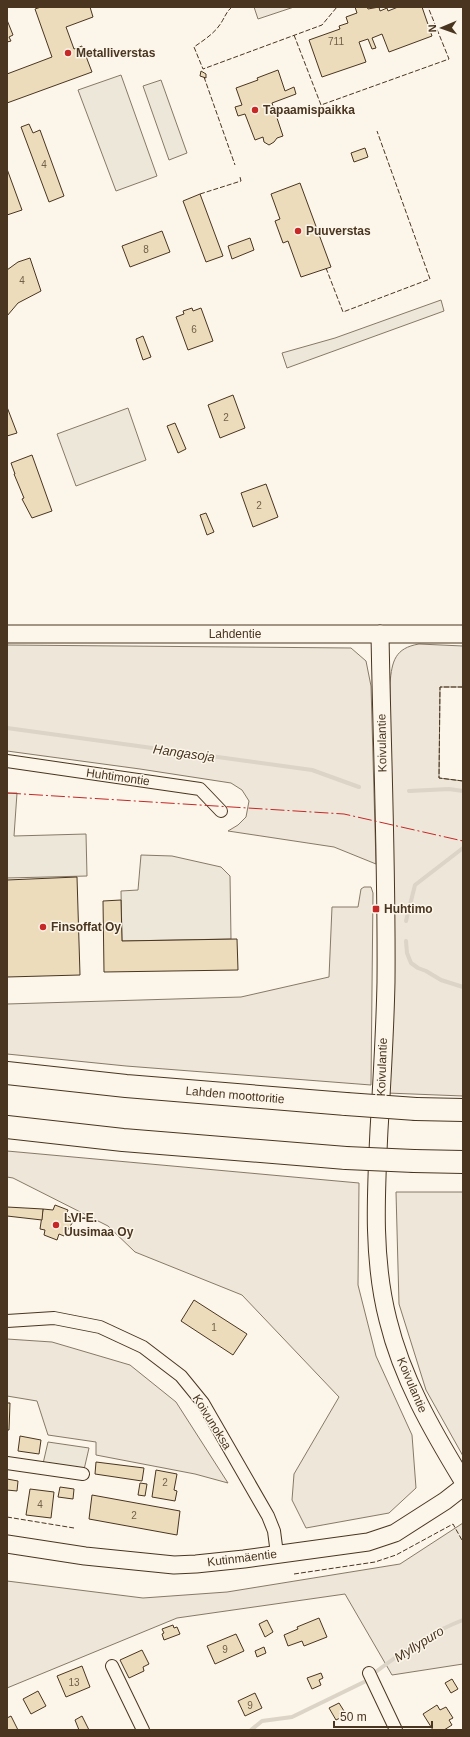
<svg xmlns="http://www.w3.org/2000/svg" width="470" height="1737" font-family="Helvetica,sans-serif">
<rect width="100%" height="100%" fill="#fbf6e9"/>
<g fill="#ede6d9" stroke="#887966">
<path d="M254 7H294L258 19Z"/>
<path d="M419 644 463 646V687H440L439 778 463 781V1096L387 1093 390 683C392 661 395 648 419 644Z"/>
<path d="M7 645 351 648 366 661 371 686 376 864 334 847 228 831 238 825 246 817 249 801 242 790 231 783 140 769 7 751Z"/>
<path d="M364 887H371L373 893 371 1085 126 1066 7 1054V1004L241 997 329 977 332 907H358L361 889Z"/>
<path d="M7 1151 359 1183 358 1285 376 1356 412 1435 416 1488 389 1513 306 1528 292 1500 294 1474 339 1397 242 1295 135 1252 108 1226 13 1178 7 1177Z"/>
<path d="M396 1192H463V1456L426 1390 399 1304Z"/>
<path d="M7 1339 52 1342 130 1365 176 1402 228 1483 195 1474 96 1455V1442L48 1435 37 1401 7 1396Z"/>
<path d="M463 1523V1664L392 1675 345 1594 177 1618 7 1688V1581L143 1598 227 1592 400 1564Z"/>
</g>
<g fill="#ede7d9" stroke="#887966">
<path d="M121 75 157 176 116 191 78 90Z"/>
<path d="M161 80 187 153 169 160 143 86Z"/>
<path d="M441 300 444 311 287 368 282 353 335 338Z"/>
<path d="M128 408 146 460 76 486 57 434Z"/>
<path d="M7 793H17L14 836 86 834 87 876 7 878Z"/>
<path d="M141 855 172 856 221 867 230 876 231 939 122 941 121 891 138 890Z"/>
<path d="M48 1442 89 1448 83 1474 42 1468Z"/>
</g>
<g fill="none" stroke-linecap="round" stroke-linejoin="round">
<g stroke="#dcd4c6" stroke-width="4">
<path d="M7 728 312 770 359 787"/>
<path d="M409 791 449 789 463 791"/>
<path d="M406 921 415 885 463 848"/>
<path d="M406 941 407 953 411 963 418 968 426 971 441 980 463 987"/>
<path d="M377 1671C402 1652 434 1631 463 1620"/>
<path d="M251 1730 262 1721 292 1717 364 1682"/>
</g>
</g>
<g fill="#ecdcbc" stroke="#4a3520">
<path d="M41 7H90L93 17 66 27 74 49 82 46 92 72 7 103V74L52 57 35 9Z"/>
<path d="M355 7H367L368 9 379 7 380 11 387 8 388 11 398 7H422L432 36 389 52 382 34 372 38 376 48 372 49 368 39 359 42 366 62 322 77 309 40 340 29 339 26 348 23 346 17 357 13Z"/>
<path d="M7 20 13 35 9 37 11 41 7 42Z"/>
<path d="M278 70 285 91 294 87 296 94 272 103 283 136 277 138 274 142 269 145 264 142 263 137 255 140 245 114 238 116 235 107 242 105 236 88 258 80 257 78Z"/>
<path d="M201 71 206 74V78L200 76Z"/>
<path d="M29 124 33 133 40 130 64 196 49 202 21 127Z"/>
<path d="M365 148 368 157 354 162 351 153Z"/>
<path d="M7 169 22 210 7 215Z"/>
<path d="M300 183 331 267 301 277 288 241 283 243 275 221 280 219 271 194Z"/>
<path d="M200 194 223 256 206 262 183 201Z"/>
<path d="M162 231 170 252 130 267 122 246Z"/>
<path d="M250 238 254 250 232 259 228 246Z"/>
<path d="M30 258 41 291 18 303 7 316V270L18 262Z"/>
<path d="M192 308 193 311 201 308 213 341 188 350 176 317 184 314 183 311Z"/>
<path d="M143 336 151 357 143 360 136 339Z"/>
<path d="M233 395 245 428 220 438 208 405Z"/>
<path d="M7 407 17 433 7 436Z"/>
<path d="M175 423 186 449 178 453 167 426Z"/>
<path d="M32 455 52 511 32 518 22 499 24 498 14 474H15L11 463Z"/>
<path d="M266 484 278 517 253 527 241 493Z"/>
<path d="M206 513 214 532 207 535 200 515Z"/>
<path d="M77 877 80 975 7 977V880Z"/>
<path d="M121 900 122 941 237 939 238 970 104 972 103 901Z"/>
<path d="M55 1205 68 1210 66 1215 74 1220 64 1236 59 1234 57 1240 44 1235 45 1230 40 1229 43 1209 53 1210Z"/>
<path d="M7 1207 43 1209 42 1220 7 1216Z"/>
<path d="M194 1300 247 1334 233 1355 181 1321Z"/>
<path d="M7 1403H10L9 1430H7Z"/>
<path d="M20 1436 41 1440 39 1454 18 1451Z"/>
<path d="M96 1462 144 1468 142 1481 95 1474Z"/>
<path d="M156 1470 177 1474 174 1490 177 1491 175 1501 152 1497Z"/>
<path d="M7 1479 18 1481 17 1491 7 1490Z"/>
<path d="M140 1483 147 1484 145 1496 138 1495Z"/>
<path d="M60 1487 74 1489 73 1499 58 1497Z"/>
<path d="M30 1489 54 1492 51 1518 26 1515Z"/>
<path d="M92 1495 180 1511 177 1535 89 1519Z"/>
<path d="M319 1618 327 1637 304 1646 302 1641 288 1646 284 1635 298 1629 297 1627Z"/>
<path d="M267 1620 273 1632 265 1637 259 1624Z"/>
<path d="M173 1625 174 1628 177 1627 180 1634 164 1640 162 1634 164 1633 162 1629Z"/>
<path d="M236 1634 244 1651 215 1664 207 1646Z"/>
<path d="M264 1647 266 1653 257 1657 255 1651Z"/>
<path d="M142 1650 149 1664 143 1667 144 1671 129 1678 120 1660Z"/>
<path d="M82 1666 90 1687 66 1697 57 1676Z"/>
<path d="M321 1673 323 1678 319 1680 321 1685 312 1689 307 1678Z"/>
<path d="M452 1679 458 1689 451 1693 445 1683Z"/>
<path d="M38 1691 46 1706 31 1714 23 1699Z"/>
<path d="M255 1693 262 1708 245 1716 238 1701Z"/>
<path d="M339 1703 344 1711 340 1713 342 1717 336 1720 329 1708Z"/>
<path d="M437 1705 440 1710 446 1707 453 1718 449 1720 452 1725 444 1730H433L423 1714Z"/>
<path d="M11 1716 18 1730H7V1718Z"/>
<path d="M82 1716 89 1730H79L75 1720Z"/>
</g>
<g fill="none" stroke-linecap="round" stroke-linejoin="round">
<g stroke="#4a3520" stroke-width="14">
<g id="street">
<path d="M7 761 200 789 221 811"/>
<path d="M7 1321 54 1318 100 1327 143 1347 181 1376 203 1403 268 1516 274 1531 277 1554"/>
<path d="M7 1463 83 1474"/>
<path d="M112 1666 143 1730"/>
<path d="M369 1673 396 1730"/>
</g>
</g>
<g stroke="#4a3520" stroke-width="19">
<g id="secondary">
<path d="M7 634H463"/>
<path d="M380 634C382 750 387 866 386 982 385 1031 382 1081 379 1130 376 1193 372 1258 388 1320 402 1378 432 1430 463 1481"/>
<path d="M7 1544 85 1556 174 1565 196 1564 244 1559 368 1542 395 1533 445 1501 463 1487"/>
</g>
</g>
<g stroke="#4a3520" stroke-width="24">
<g id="highway">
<path d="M7 1073 126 1086 346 1104"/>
<path d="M416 1109 463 1110"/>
<path d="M7 1127 123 1140 346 1158"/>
<path d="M414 1161 463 1162"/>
</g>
</g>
<use href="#street" stroke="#fbf6e9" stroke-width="12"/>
<use href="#secondary" stroke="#fbf6e9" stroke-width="17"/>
<use href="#highway" stroke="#fbf6e9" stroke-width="22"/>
<g stroke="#4a3520" stroke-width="24" stroke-linecap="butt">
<g id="highway-bridge">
<path d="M346 1104 416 1109"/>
<path d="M346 1158 414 1161"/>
</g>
</g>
<use href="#highway-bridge" stroke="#fbf6e9" stroke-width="22"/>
<g stroke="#4a3520" stroke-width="1" stroke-dasharray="5 2" stroke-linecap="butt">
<path d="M232 7C226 12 225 17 221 23 215 33 204 40 194 47L203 69 322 25 337 7"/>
<path d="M294 35 321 105 449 59 428 7"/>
<path d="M204 77 235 165"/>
<path d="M200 194 241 181 240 177"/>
<path d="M326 268 343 312 430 279 377 131"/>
<path d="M463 687H440L439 778 463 781"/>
<path d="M7 1517 74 1528"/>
<path d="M294 1574 375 1562 396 1555 453 1524 463 1542"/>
</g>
<path stroke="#c62828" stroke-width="1" stroke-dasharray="14 3 2 3" stroke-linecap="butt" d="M7 793 344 814 463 841"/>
</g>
<g fill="#c62828" stroke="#fbf6e9" stroke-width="1.5">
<circle cx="68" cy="53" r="4"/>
<circle cx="255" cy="110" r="4"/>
<circle cx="298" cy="231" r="4"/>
<rect x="372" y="905" width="8" height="8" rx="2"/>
<circle cx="43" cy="927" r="4"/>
<circle cx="56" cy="1225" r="4"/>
</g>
<g text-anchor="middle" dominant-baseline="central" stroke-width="3" stroke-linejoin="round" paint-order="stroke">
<g font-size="10" fill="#725f47">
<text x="336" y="41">711</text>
<text x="44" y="164">4</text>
<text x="146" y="249">8</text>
<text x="22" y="280">4</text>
<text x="194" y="329">6</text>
<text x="226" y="417">2</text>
<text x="259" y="505">2</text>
<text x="214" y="1327">1</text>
<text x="165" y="1482">2</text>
<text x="40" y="1504">4</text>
<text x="134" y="1515">2</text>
<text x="225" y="1649">9</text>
<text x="74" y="1682">13</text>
<text x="250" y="1705">9</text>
</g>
<g font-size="12" font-weight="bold" fill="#4a3520" stroke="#fbf6e9" text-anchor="start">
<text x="76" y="53">Metalliverstas</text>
<text x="263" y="110">Tapaamispaikka</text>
<text x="306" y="231">Puuverstas</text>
<text x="384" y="909">Huhtimo</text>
<text x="51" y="927">Finsoffat Oy</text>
<text x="64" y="1218">LVI-E.<tspan x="64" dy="14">Uusimaa Oy</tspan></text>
</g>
<g font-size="12" fill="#4a3520" stroke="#fbf6e9">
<text x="235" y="634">Lahdentie</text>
<text transform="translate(382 743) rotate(-91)">Koivulantie</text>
<text transform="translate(118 777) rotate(8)">Huhtimontie</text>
<text transform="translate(382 1067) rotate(-88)">Koivulantie</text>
<text transform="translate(235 1095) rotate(5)">Lahden moottoritie</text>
<text transform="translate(412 1385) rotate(67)">Koivulantie</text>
<text transform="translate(212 1422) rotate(58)">Koivunoksa</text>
<text transform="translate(242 1558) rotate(-7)">Kutinmäentie</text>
</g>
<g font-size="13" font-style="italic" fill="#4a3520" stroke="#fbf6e9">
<text transform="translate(184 753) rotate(8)">Hangasoja</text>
<text transform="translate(419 1644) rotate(-32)">Myllypuro</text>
</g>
</g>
<rect width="470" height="1737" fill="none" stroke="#4a3520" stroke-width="16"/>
<g transform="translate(442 28) rotate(268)" stroke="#fbf6e9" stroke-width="3" paint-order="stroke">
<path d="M0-3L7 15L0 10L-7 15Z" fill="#4a3520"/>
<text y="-6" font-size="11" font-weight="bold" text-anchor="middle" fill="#4a3520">N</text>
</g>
<path d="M334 1721v6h98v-6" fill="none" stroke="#4a3520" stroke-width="2"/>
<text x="340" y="1721" font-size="12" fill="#4a3520" stroke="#fbf6e9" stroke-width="3" paint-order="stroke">50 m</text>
</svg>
